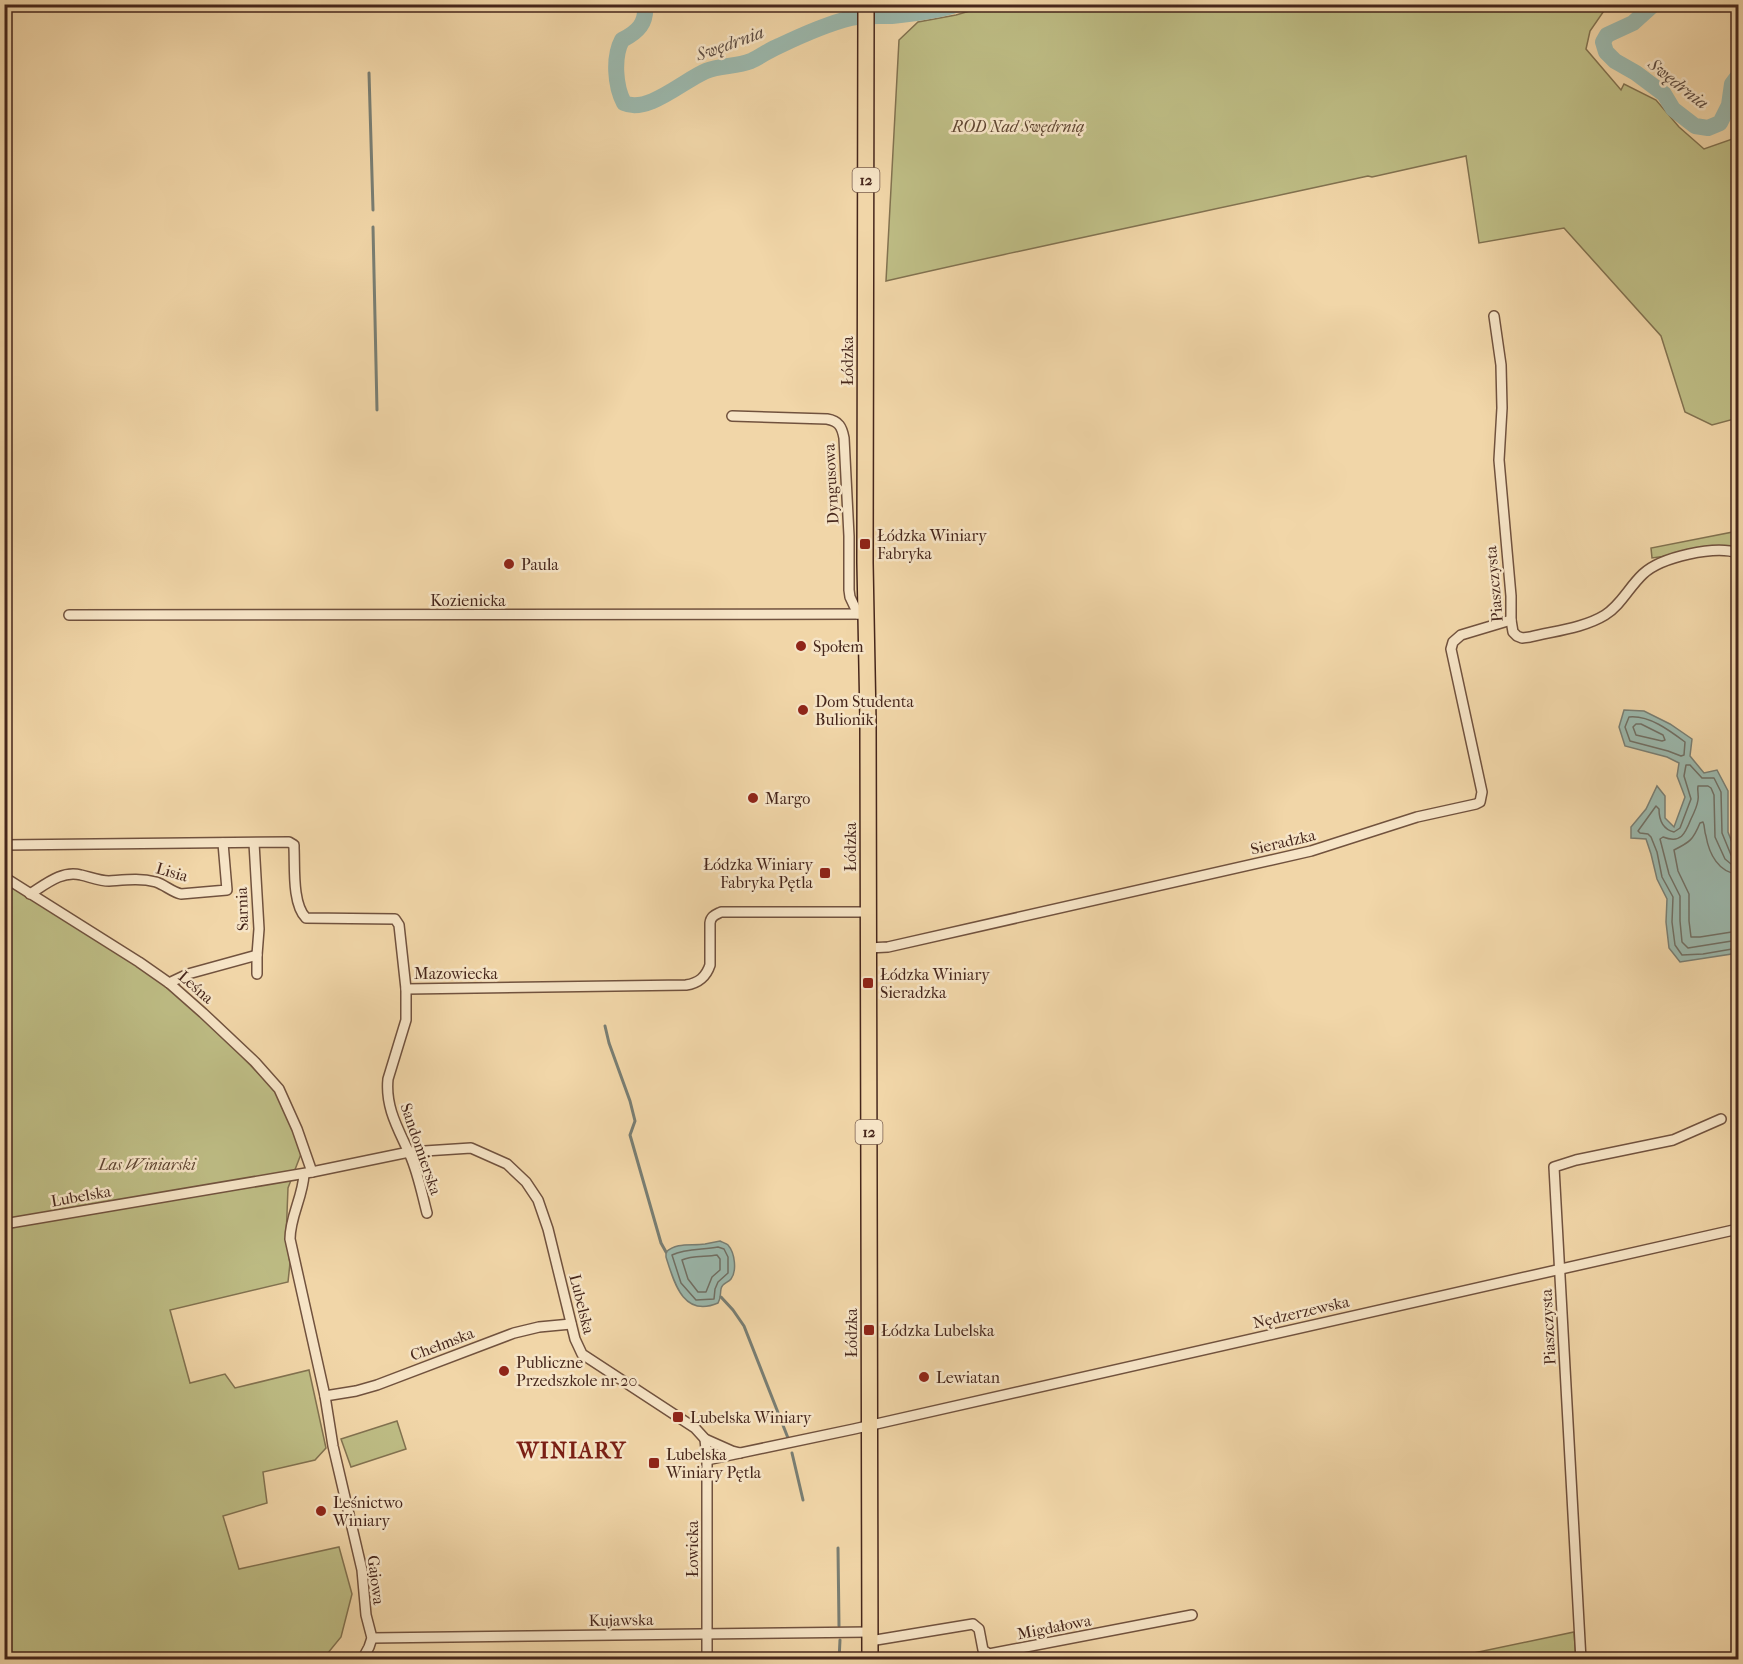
<svg xmlns="http://www.w3.org/2000/svg" width="1743" height="1664" font-family="'IM FELL French Canon',serif">
<rect width="100%" height="100%" fill="#f1d6a8"/>
<filter id="stains"><feTurbulence type="fractalNoise" baseFrequency=".00333" numOctaves="4"/><feColorMatrix values="0 0 0 0 .2 0 0 0 0 .09 0 0 0 0 .02 0 0 0 .5 -.17"/></filter>
<radialGradient id="worn" r=".72"><stop offset=".6" stop-color="#630" stop-opacity="0"/><stop offset="1" stop-color="#630" stop-opacity=".3"/></radialGradient>
<g fill="#bebd85" stroke="#827250" stroke-width="1.5">
<path d="M990 5H1608L1590 31 1586 49 1621 90 1624 84 1656 100 1679 127 1704 149 1738 137V418L1712 425 1685 412 1661 336 1564 228 1479 243 1466 156 1372 177 1368 176C1208 211 1047 244 886 281L899 40 918 22 956 15Z"/>
<path d="M1738 531V546L1652 558 1651 548Z"/>
<path d="M4 882C61 919 121 951 174 993 208 1019 237 1052 267 1082L276 1092 293 1130 301 1154 288 1188 286 1239 290 1263 288 1282 170 1310 190 1383 225 1374 235 1388 309 1370 326 1448 315 1460 263 1472 267 1503 223 1516 239 1569 339 1547 352 1594 341 1637 323 1659H5Z"/>
<path d="M397 1421 406 1449 351 1467 341 1439Z"/>
<path d="M1574 1632 1576 1659H1443H1445Z"/>
</g>
<g fill="#9bb8ad" stroke="#797e73" stroke-width="1.5">
<path d="M1624 710 1644 711 1670 724 1692 739 1690 756 1704 773 1717 770 1728 791V832L1738 858V953L1680 962 1669 948 1666 922 1667 899 1657 879 1651 854 1646 839 1631 838V827L1646 809 1657 786 1665 796V818L1674 827 1685 797 1677 776 1679 763 1667 757 1625 746 1619 727Z"/>
<path d="M720 1241C722 1242 727 1244 728 1245 735 1253 737 1271 731 1279 728 1283 722 1283 721 1289 720 1295 721 1298 718 1303 683 1318 674 1282 666 1257V1252C677 1242 691 1246 705 1244 710 1243 715 1242 720 1241Z"/>
</g>
<g fill="none" stroke-linecap="round" stroke-linejoin="round">
<g stroke="#706f64" stroke-width="1.5">
<path d="M1629 717C1649 715 1669 730 1685 742L1684 755 1681 756 1668 751 1630 741 1625 727Z"/>
<path d="M1636 724H1641L1663 735 1665 740 1662 741 1636 735 1633 727Z"/>
<path d="M1738 857 1731 855 1722 833 1721 792 1714 778H1702L1690 765H1686L1684 776 1691 799 1680 828 1674 832C1662 829 1659 819 1659 809L1656 806 1638 831 1640 833 1648 834 1651 837 1657 852 1662 877 1673 897 1672 922 1675 945 1682 955 1703 954 1738 948"/>
<path d="M1738 865 1731 864 1725 859 1715 837 1714 795 1711 788 1708 786H1698C1697 791 1699 795 1698 800 1697 807 1694 813 1691 819 1685 834 1681 844 1663 837L1660 839 1669 874 1680 896V921L1682 942 1688 948 1738 940"/>
<path d="M1738 874C1719 873 1709 854 1706 836 1704 831 1705 826 1703 822L1700 823C1693 840 1690 842 1674 850L1678 871 1689 894V921L1691 937H1700L1738 931"/>
<path d="M718 1247 724 1249 728 1257V1273L718 1282 715 1289 714 1299 696 1300 681 1283 672 1255C686 1248 703 1250 718 1247Z"/>
<path d="M717 1255 720 1259V1270L712 1277 706 1292H698L688 1279 682 1260C691 1255 706 1257 717 1255Z"/>
</g>
<g stroke="#797e73" stroke-width="3">
<path d="M369 73 373 210"/>
<path d="M373 227 377 410"/>
<path d="M605 1026 609 1043 630 1101 635 1121 630 1135 661 1243 666 1252"/>
<path d="M721 1297 733 1310 744 1326 788 1438"/>
<path d="M792 1453 803 1500"/>
<path d="M838 1548 839 1626"/>
<path d="M839 1660 840 1640"/>
</g>
<g stroke="#9bb8ad" stroke-width="16">
<path d="M645 4C647 23 638 32 622 40 613 57 615 86 624 103 648 114 684 80 706 71 720 65 736 67 751 61 760 57 769 50 779 46 802 35 826 24 851 18 864 15 879 16 892 16 914 14 938 11 959 4"/>
<path d="M1654 4 1633 23 1607 35 1603 42 1606 52 1615 61 1636 73 1664 94 1673 109 1695 126 1708 128 1720 123 1729 105 1732 84 1738 76"/>
</g>
<g stroke="#71523e" stroke-width="12">
<g id="minor">
<path d="M1494 316 1501 365 1502 408 1499 460 1511 596V620L1513 632 1517 636 1522 638 1530 637C1554 631 1584 628 1605 615 1621 605 1629 587 1643 574 1661 557 1715 545 1738 553"/>
<path d="M732 416 827 419C839 421 842 427 844 438L849 536V590L850 597 858 614"/>
<path d="M69 615 867 614"/>
<path d="M254 843 259 929 257 955V974"/>
<path d="M4 845 289 842 294 845V848C295 867 292 904 306 918L395 919 399 925 406 989V1020L388 1079C385 1108 399 1130 410 1155 418 1173 422 1194 427 1213"/>
<path d="M4 877 139 962 169 983 203 1013 255 1062 279 1089 297 1129 312 1172"/>
<path d="M30 894C46 884 62 870 81 875 90 877 100 881 109 881 125 880 140 878 156 882 165 885 172 892 181 894L227 890 223 843"/>
<path d="M868 948 888 947 1311 851 1417 817 1476 804 1480 802 1482 792 1451 649 1453 642 1461 635 1511 620"/>
<path d="M169 983 188 974 257 955"/>
<path d="M406 989 686 985C699 983 706 977 710 965V923C711 916 715 915 721 912H868"/>
<path d="M304 1174C303 1197 290 1216 290 1239L325 1396 333 1446 362 1570 366 1615 372 1638 369 1647 362 1660"/>
<path d="M4 1224 312 1172 409 1152 471 1148 507 1164 526 1182 538 1200 548 1229 575 1339 582 1354 695 1428 705 1439 732 1451 740 1453"/>
<path d="M325 1396 356 1391 377 1385 514 1333 539 1327 571 1324"/>
<path d="M705 1439 707 1460V1660"/>
<path d="M707 1460 854 1429 1738 1229"/>
<path d="M372 1638 870 1632"/>
<path d="M870 1641 973 1624 979 1629 983 1650 989 1654 1192 1615"/>
<path d="M1581 1660 1554 1167 1576 1160 1673 1140 1721 1119"/>
</g>
</g>
<g stroke="#46261b" stroke-width="18">
<path id="primary" d="M866 4 865 563 868 721 870 1660"/>
</g>
<use href="#minor" stroke="#f6e4c6" stroke-width="9"/>
<use href="#primary" stroke="#f1d6a8" stroke-width="15"/>
</g>
<g fill="#8f2418" stroke="#f6e4c6" stroke-width="2">
<rect x="859" y="538" width="12" height="12" rx="3"/>
<circle cx="509" cy="564" r="6"/>
<circle cx="801" cy="646" r="6"/>
<circle cx="803" cy="710" r="6"/>
<circle cx="753" cy="798" r="6"/>
<rect x="819" y="867" width="12" height="12" rx="3"/>
<rect x="862" y="977" width="12" height="12" rx="3"/>
<rect x="863" y="1324" width="12" height="12" rx="3"/>
<circle cx="504" cy="1371" r="6"/>
<circle cx="924" cy="1377" r="6"/>
<rect x="672" y="1411" width="12" height="12" rx="3"/>
<rect x="648" y="1457" width="12" height="12" rx="3"/>
<circle cx="321" cy="1511" r="6"/>
</g>
<g text-anchor="middle" dominant-baseline="central" stroke-width="5" stroke-linejoin="round" paint-order="stroke">
<g fill="#f6e4c6" stroke="#7b5f4e" stroke-width="1.5">
<rect x="852.5" y="168" width="27" height="24" rx="4.5"/>
<rect x="855.5" y="1120" width="27" height="24" rx="4.5"/>
</g>
<g font-size="15" font-weight="bold" fill="#46261b">
<text x="866" y="180">12</text>
<text x="869" y="1132">12</text>
</g>
<g font-size="16" font-style="italic" fill="#5e4430" stroke="#f6e4c6">
<text x="1018" y="126">ROD Nad Swędrnią</text>
<text x="147" y="1164">Las Winiarski</text>
</g>
<g font-size="16" fill="#46261b" stroke="#f6e4c6">
<text transform="translate(847 361) rotate(-90)">Łódzka</text>
<text transform="translate(831 484) rotate(-93)">Dyngusowa</text>
<text transform="translate(1494 584) rotate(-95)">Piaszczysta</text>
<text x="468" y="600">Kozienicka</text>
<text transform="translate(1283 842) rotate(-13)">Sieradzka</text>
<text transform="translate(850 847) rotate(-90)">Łódzka</text>
<text transform="translate(172 872) rotate(16)">Lisia</text>
<text transform="translate(242 909) rotate(-92)">Sarnia</text>
<text x="456" y="973">Mazowiecka</text>
<text transform="translate(196 987) rotate(41)">Leśna</text>
<text transform="translate(421 1149) rotate(71)">Sandomierska</text>
<text transform="translate(81 1196) rotate(-10)">Lubelska</text>
<text transform="translate(582 1304) rotate(76)">Lubelska</text>
<text transform="translate(1301 1312) rotate(-13)">Nędzerzewska</text>
<text transform="translate(1548 1327) rotate(-93)">Piaszczysta</text>
<text transform="translate(851 1333) rotate(-90)">Łódzka</text>
<text transform="translate(442 1344) rotate(-21)">Chełmska</text>
<text transform="translate(692 1549) rotate(-90)">Łowicka</text>
<text transform="translate(376 1580) rotate(83)">Gajowa</text>
<text transform="translate(621 1620) rotate(-1)">Kujawska</text>
<text transform="translate(1054 1627) rotate(-11)">Migdałowa</text>
</g>
<g font-size="16" fill="#46261b" stroke="#f6e4c6" text-anchor="start">
<text x="877" y="535">Łódzka Winiary<tspan x="877" dy="18">Fabryka</tspan></text>
<text x="521" y="564">Paula</text>
<text x="813" y="646">Społem</text>
<text x="815" y="701">Dom Studenta<tspan x="815" dy="18">Bulionik</tspan></text>
<text x="765" y="798">Margo</text>
<text x="813" y="864" text-anchor="end">Łódzka Winiary<tspan x="813" dy="18">Fabryka Pętla</tspan></text>
<text x="880" y="974">Łódzka Winiary<tspan x="880" dy="18">Sieradzka</tspan></text>
<text x="881" y="1330">Łódzka Lubelska</text>
<text x="516" y="1362">Publiczne<tspan x="516" dy="18">Przedszkole nr 20</tspan></text>
<text x="936" y="1377">Lewiatan</text>
<text x="690" y="1417">Lubelska Winiary</text>
<text x="666" y="1454">Lubelska<tspan x="666" dy="18">Winiary Pętla</tspan></text>
<text x="333" y="1502">Leśnictwo<tspan x="333" dy="18">Winiary</tspan></text>
</g>
<g font-size="18" font-style="italic" fill="#5b4a40" stroke="#f6e4c6">
<text transform="translate(730 44) rotate(-20)">Swędrnia</text>
<text transform="translate(1678 84) rotate(38)">Swędrnia</text>
</g>
<g font-size="22" font-weight="bold" letter-spacing="1.5" fill="#7a1f14" stroke="#f6e4c6">
<text x="572" y="1451">WINIARY</text>
</g>
</g>
<rect width="1743" height="1664" fill="none" stroke="#f1d6a8" stroke-width="24"/>
<rect x="6" y="6" width="1731" height="1652" fill="none" stroke="#46261b" stroke-width="3"/>
<rect x="12" y="12" width="1719" height="1640" fill="none" stroke="#46261b" stroke-width="1.5"/>
<rect width="100%" height="100%" filter="url(#stains)"/>
<rect width="100%" height="100%" fill="url(#worn)"/>
</svg>
